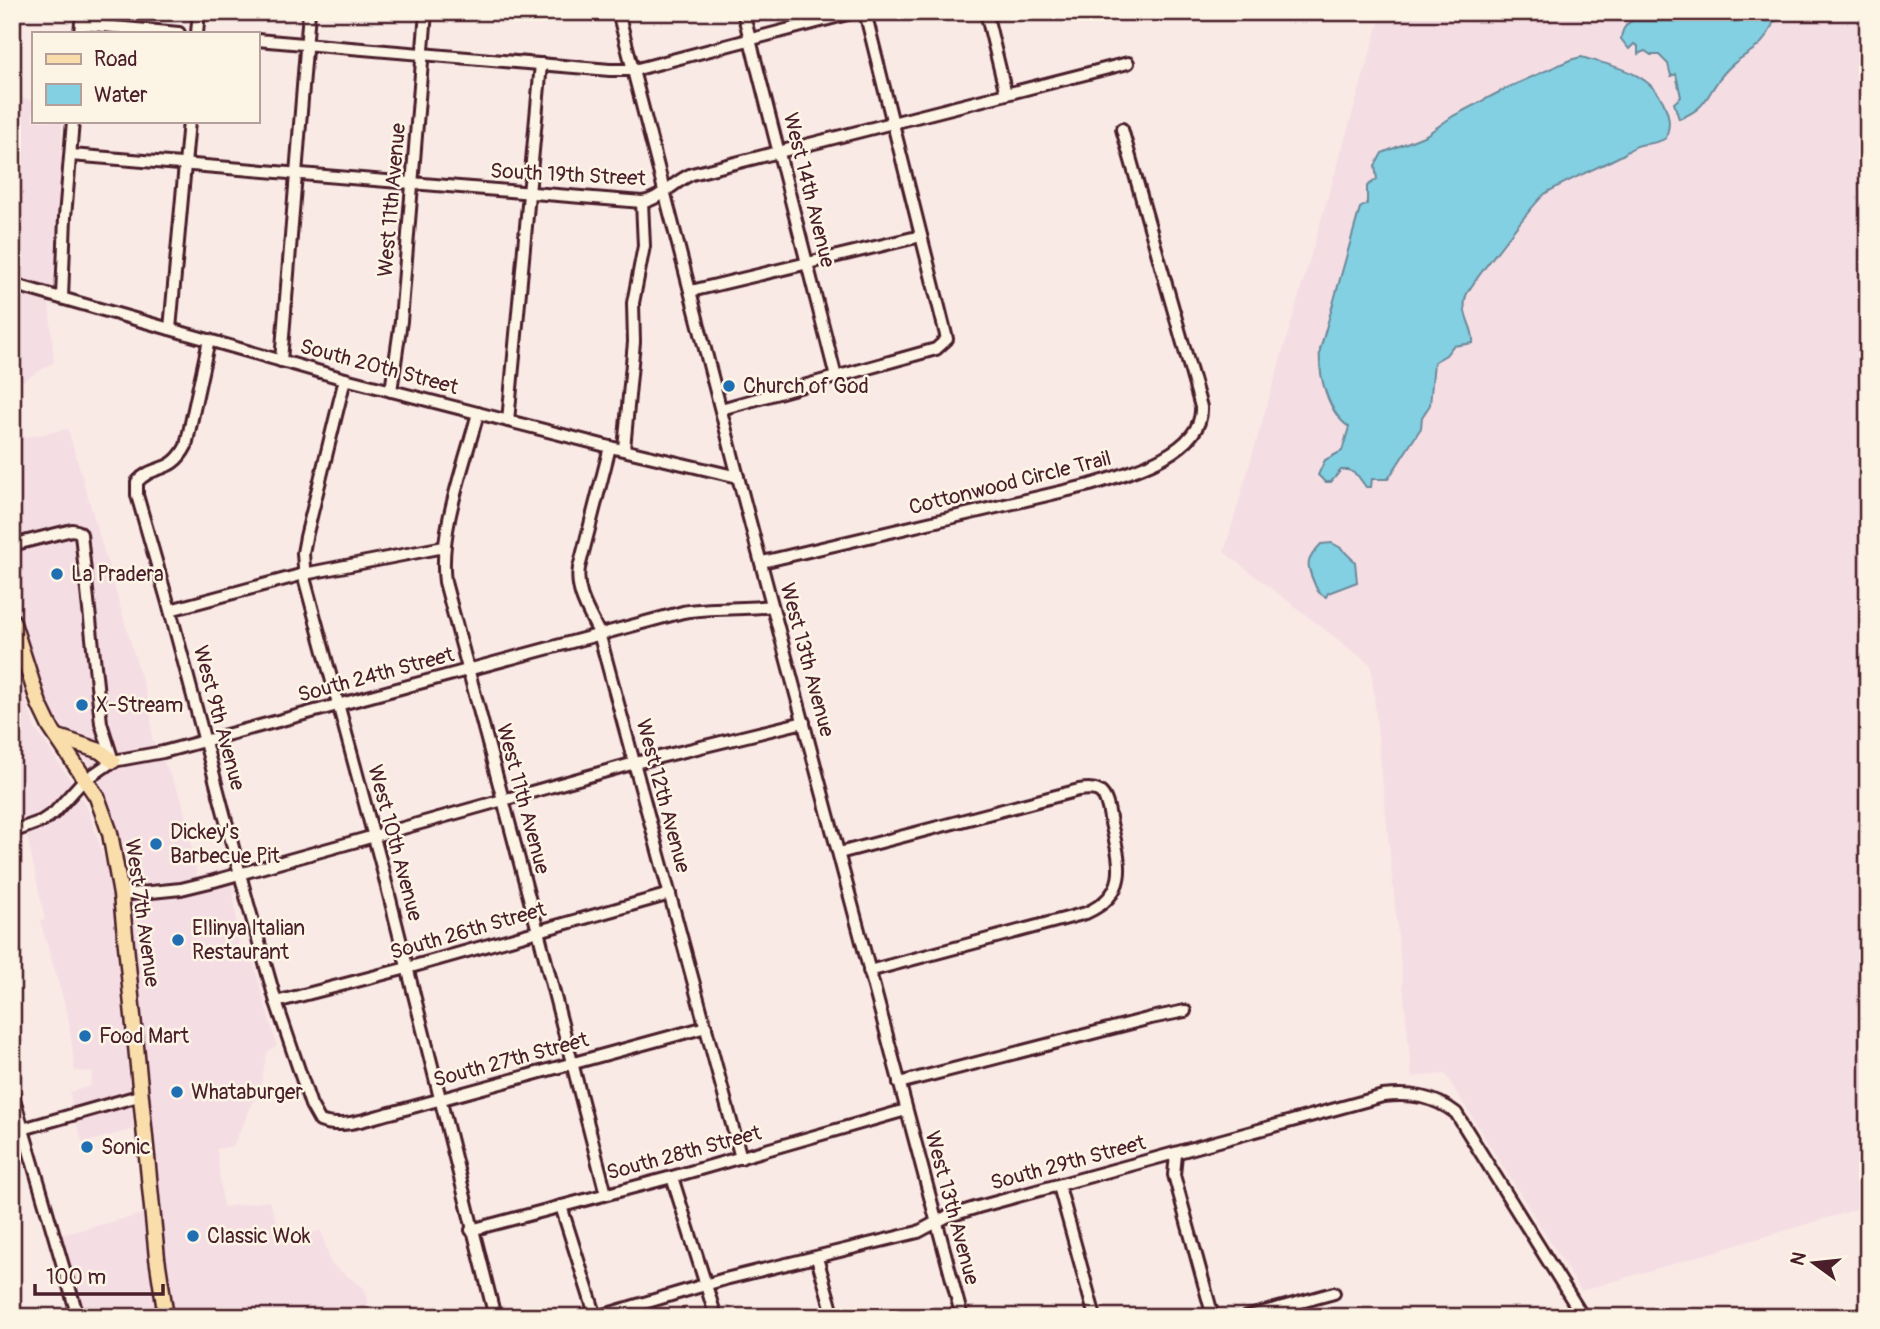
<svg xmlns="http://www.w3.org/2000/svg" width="1880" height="1329" font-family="Pangolin,sans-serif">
<rect width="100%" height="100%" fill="#f9eae5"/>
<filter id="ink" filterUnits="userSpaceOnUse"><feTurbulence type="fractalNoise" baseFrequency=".0143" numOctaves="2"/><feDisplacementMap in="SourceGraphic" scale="14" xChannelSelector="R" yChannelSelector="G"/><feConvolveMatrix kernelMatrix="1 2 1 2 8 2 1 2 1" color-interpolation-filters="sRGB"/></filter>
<g filter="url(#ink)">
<g fill="#f5dde4">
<path d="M1382 12H1868V1206L1581 1291 1445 1074 1412 1077 1371 665 1224 552Z"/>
<path d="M12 96 33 101V121H62L58 282 55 290 49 291 12 281Z"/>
<path d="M12 292 49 303 54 362 12 388Z"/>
<path d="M12 404 23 438 68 429 151 711 152 739 158 750 113 756 91 768 69 739 50 706 30 659 12 592Z"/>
<path d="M12 656 35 728 72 782 68 791 50 811 25 823 12 827Z"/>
<path d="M162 758 182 800 197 876 231 867 240 954H251L277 1046 267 1052 260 1088 233 1146 217 1149 223 1207 269 1201 283 1239 321 1231 331 1264 364 1288 371 1317H174L163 1245 123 846 115 819 97 776 116 765Z"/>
<path d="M79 796 85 803 96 833 109 875 134 1129 83 1143 72 1110 70 1092 90 1086 93 1072 75 1071 68 1015 40 921 45 920 27 835 38 831 54 820Z"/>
<path d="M142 1214 156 1317H81L57 1236Z"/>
</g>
<g fill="#83d0e2" stroke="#6c8999" stroke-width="2">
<path d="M1652 12H1791L1785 18 1774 21C1762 54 1744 50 1725 72 1706 93 1710 107 1679 119L1674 103 1681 97 1676 74 1671 76 1668 64 1659 55H1651L1645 51 1638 54V46L1634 44 1629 49 1621 39C1622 21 1637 18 1652 12Z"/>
<path d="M1581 57C1613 66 1651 72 1665 106 1670 118 1670 126 1666 138 1650 148 1641 139 1624 154 1600 167 1569 179 1546 193 1537 199 1469 286 1466 296 1460 316 1475 327 1473 343L1453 346 1446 355 1434 362 1430 405 1422 417 1421 428 1388 479H1372L1371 487H1366L1358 476 1349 470H1341L1331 482H1325L1318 475 1325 460 1342 451 1349 427C1328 413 1318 375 1320 350L1360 208 1367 204V186L1377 179 1375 166 1382 153 1426 135 1453 116 1507 88 1570 60Z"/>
<path d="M1332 543 1341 548 1355 562 1357 582 1328 593 1326 597C1318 593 1318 592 1315 585 1306 564 1305 561 1321 544Z"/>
</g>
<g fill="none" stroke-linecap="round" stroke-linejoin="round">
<g stroke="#4a1f2b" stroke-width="16">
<g id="minor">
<path d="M618 12 738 477 962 1317"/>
<path d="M743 12 836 377"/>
<path d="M986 12 1006 94"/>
<path d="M81 24 179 33"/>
<path d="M80 33 82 12"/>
<path d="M197 33 199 12"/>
<path d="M257 40 610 70H634L855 12"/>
<path d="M71 155 642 202C660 200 674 181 692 174L1128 63"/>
<path d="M12 284 345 379 610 447 738 477"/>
<path d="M691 291 921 236"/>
<path d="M62 298 65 217 73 121"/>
<path d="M170 329 189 121"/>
<path d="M209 340 186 446C171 475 154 463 137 482V495L170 610 248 904 276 1002 311 1105 320 1121C343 1130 372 1117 394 1112L706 1027"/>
<path d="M281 361 309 12"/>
<path d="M345 379 306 537 303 553 305 581 382 867 495 1317"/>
<path d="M391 391 401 321 426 12"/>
<path d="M721 409 936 349 947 339 865 12"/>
<path d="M478 413C465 463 438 532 445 582L538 931 606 1194"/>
<path d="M508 421 541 64"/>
<path d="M610 447 579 568C575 592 589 612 599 633L741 1158"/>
<path d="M624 449 634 342 633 303 644 246 642 202"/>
<path d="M12 545 72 530 77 531 81 534 101 723 113 761"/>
<path d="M762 562 1090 485C1126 474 1204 453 1201 407L1122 129"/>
<path d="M170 610 304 574 444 547"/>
<path d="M12 832 42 821 54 813 81 783 113 761 163 752 683 612C712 607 743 610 772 606"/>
<path d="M839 853 1079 790C1086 789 1094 788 1100 792 1108 798 1109 814 1111 823 1120 862 1131 893 1086 913L869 971"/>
<path d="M121 895 181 889 214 881 635 763 804 722"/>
<path d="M276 1002 407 968 670 894"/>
<path d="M899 1083 1151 1018 1185 1011"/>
<path d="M12 1092 78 1317"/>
<path d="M12 1132 142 1095"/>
<path d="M1176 1154 1174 1175 1213 1317"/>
<path d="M672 1177 716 1317"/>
<path d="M1059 1186 1095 1317"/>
<path d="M561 1206 596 1317"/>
<path d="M471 1230 672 1177 906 1110"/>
<path d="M817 1258 834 1317"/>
<path d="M597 1317 725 1279 918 1232 946 1217 978 1207 1383 1096C1410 1093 1434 1096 1456 1113L1583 1317"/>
<path d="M1246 1317 1334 1293"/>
</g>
</g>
<g stroke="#4a1f2b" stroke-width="19">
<g id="major">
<path d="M12 620 39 704 50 727 97 797 110 833 121 895 157 1258 166 1317"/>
<path d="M58 737 100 751 113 761"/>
</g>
</g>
<use href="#minor" stroke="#fcf5e5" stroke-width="10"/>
<use href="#major" stroke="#f9deab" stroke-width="14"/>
</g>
</g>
<g fill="#1f6fb2" stroke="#fcf5e5" stroke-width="2.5">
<circle cx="729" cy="386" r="7"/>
<circle cx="57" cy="574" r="7"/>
<circle cx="82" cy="705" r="7"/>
<circle cx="156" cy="844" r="7"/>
<circle cx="178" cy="940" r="7"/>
<circle cx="85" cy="1036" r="7"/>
<circle cx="177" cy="1092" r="7"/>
<circle cx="87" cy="1147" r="7"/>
<circle cx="193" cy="1236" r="7"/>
</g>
<g text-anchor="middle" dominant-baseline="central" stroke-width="5" stroke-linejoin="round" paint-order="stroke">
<g font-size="21" fill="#4a1f2b" stroke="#fcf5e5">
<text transform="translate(568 175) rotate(3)">South 19th Street</text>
<text transform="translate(809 190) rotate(76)">West 14th Avenue</text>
<text transform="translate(392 200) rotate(-85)">West 11th Avenue</text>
<text transform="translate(379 367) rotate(15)">South 20th Street</text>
<text transform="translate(1010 483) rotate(-14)">Cottonwood Circle Trail</text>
<text transform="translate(807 660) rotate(75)">West 13th Avenue</text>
<text transform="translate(376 675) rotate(-15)">South 24th Street</text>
<text transform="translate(219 718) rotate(75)">West 9th Avenue</text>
<text transform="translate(663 796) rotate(75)">West 12th Avenue</text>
<text transform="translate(523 799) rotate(75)">West 11th Avenue</text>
<text transform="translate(395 843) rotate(75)">West 10th Avenue</text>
<text transform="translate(142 913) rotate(82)">West 7th Avenue</text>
<text transform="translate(468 931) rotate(-16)">South 26th Street</text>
<text transform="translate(511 1060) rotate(-15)">South 27th Street</text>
<text transform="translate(684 1153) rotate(-15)">South 28th Street</text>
<text transform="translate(1068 1163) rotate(-15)">South 29th Street</text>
<text transform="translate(952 1208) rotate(75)">West 13th Avenue</text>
</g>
<g font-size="21" fill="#4a1f2b" stroke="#fcf5e5" text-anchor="start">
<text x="743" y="386">Church of God</text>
<text x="71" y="574">La Pradera</text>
<text x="96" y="705">X-Stream</text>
<text x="170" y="832">Dickey's<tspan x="170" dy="24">Barbecue Pit</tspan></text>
<text x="192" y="928">Ellinya Italian<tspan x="192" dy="24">Restaurant</tspan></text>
<text x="99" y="1036">Food Mart</text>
<text x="191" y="1092">Whataburger</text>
<text x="101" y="1147">Sonic</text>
<text x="207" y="1236">Classic Wok</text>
</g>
</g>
<rect width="1880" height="1329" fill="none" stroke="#fcf5e5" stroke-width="42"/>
<rect x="21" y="21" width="1838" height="1287" fill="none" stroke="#4a1f2b" stroke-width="2.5" filter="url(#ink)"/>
<rect x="32" y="32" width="228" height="91" fill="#fcf5e5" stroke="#b59f9b" stroke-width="2"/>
<rect x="46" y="54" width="35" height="10" fill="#f9deab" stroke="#b59f9b" stroke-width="2"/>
<text x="94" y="66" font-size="21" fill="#4a1f2b">Road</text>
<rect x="46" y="84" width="35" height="21" fill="#83d0e2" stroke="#b59f9b" stroke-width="2"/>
<text x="94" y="102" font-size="21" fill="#4a1f2b">Water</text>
<g transform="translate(1814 1263) rotate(285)" stroke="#fcf5e5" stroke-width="5" paint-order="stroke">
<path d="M0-5L12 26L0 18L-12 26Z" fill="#4a1f2b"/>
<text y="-10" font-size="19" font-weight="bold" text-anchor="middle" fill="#4a1f2b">N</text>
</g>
<path d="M35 1284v10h128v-10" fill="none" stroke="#4a1f2b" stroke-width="3.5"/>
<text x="46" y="1284" font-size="21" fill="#4a1f2b" stroke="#fcf5e5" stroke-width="5" paint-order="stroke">100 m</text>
</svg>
